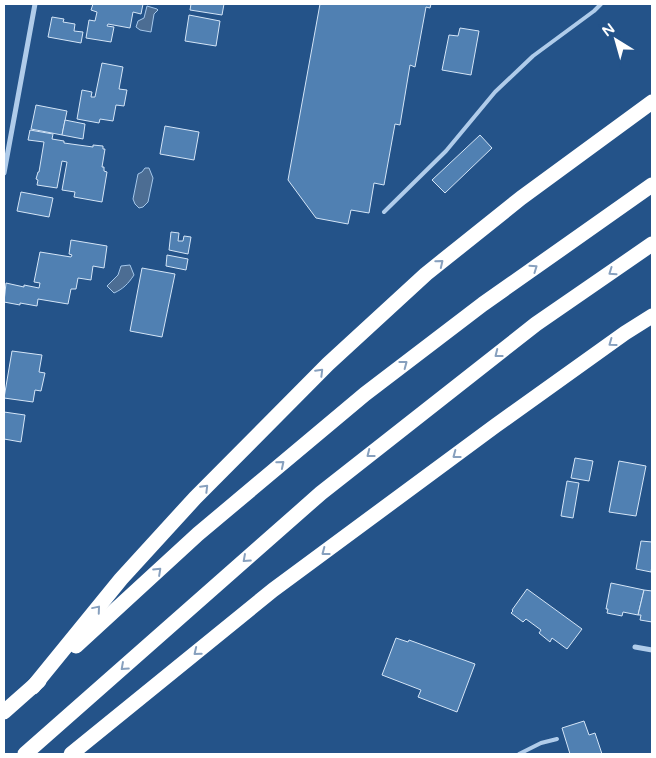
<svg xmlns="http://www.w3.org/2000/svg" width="656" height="758" font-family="'Varela Round',sans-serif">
<rect width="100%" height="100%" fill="#245389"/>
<g fill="#4c6d93" stroke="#a4c7eb">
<path d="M147 6 157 9 158 10 154 14 151 32 140 30 136 27 138 21 144 18Z"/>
<path d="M145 168H149L153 178 148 202 143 207 139 208 135 204 133 199 138 174 142 172Z"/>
<path d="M130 265 134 275C128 284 123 289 114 293L107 286 118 275 121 266Z"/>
</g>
<g fill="#5080b2" stroke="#d4e5f7">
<path d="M93 4H143L141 14 133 12 130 28 108 24 107 26 114 27 111 42 86 38 89 20 95 21 97 12 91 10Z"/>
<path d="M191 4H224L222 15 190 10Z"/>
<path d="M320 4H431L430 8 426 7 415 67 410 65 400 125 395 124 384 185 374 183 369 213 351 210 348 224 316 218 288 180Z"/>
<path d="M189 15 220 21 216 46 185 41Z"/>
<path d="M52 17 64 19 63 22 75 24 74 31 83 32 81 43 48 37Z"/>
<path d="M460 28 479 31 471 75 442 70 449 35 458 36Z"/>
<path d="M102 63 123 67 119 89 127 90 124 106 116 105 113 121 100 119 99 123 77 119 82 90 92 92 91 97H95Z"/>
<path d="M36 105 67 111 62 135 31 129Z"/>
<path d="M65 120 85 124 83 139 62 135Z"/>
<path d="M165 126 199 132 194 160 160 154Z"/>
<path d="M30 130 53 134 52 139 64 141V143L93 147V145L103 146V149H105L102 167H104V171L107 172 102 202 74 197 75 192 62 190 67 162 62 161 57 188 37 185 38 180 36 179 38 172H39L44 142 28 140Z"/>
<path d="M480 135 492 148 445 193 432 180Z"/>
<path d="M21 192 53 198 49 217 17 211Z"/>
<path d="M171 232 179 233 178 241H183L184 236 191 237 188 254 169 250Z"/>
<path d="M71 240 107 246 104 268 93 266 91 280 78 278 76 289H71L68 304 38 299 37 306 20 303V305L4 302 6 283 24 287V285L39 288 40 283 34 282 40 252 71 257 72 255 69 254Z"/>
<path d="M167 255 188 259 186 270 166 266Z"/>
<path d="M142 268 175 274 162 337 130 331Z"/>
<path d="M12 351 42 355 39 372 45 373 41 391 35 390 33 402 4 398Z"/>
<path d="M4 412 25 415 21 442 4 439Z"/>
<path d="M575 458 593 461 589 481 571 478Z"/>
<path d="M619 461 646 466 636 516 609 512Z"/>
<path d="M567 481 579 483 573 518 561 516Z"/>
<path d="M641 541 652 542V565L651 572 636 569Z"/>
<path d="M611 583 644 590 638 615 623 612 622 616 607 613 608 609H606Z"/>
<path d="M527 589 582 629 567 649 552 638 550 642 539 633 541 630 526 619 523 622 511 613 513 611 512 610Z"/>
<path d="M644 590 652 591V622L640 620 641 615H638Z"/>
<path d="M396 638 408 642 409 640 475 664 457 712 418 697 421 690 382 675Z"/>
<path d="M584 721 589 735 595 733 602 754H570L562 728Z"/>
</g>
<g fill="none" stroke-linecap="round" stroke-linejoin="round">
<g stroke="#b0ccea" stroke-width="4">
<path d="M384 212 446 151 495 92 533 56 594 11 601 4"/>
<path d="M519 754 541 743 557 739"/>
</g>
<g stroke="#b0ccea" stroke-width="5">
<path d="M4 173 35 4"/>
<path d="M635 647 652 650"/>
</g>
<g stroke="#fff" stroke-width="15">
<path d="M76 646 198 534 365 394 483 304 652 185"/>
<path d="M33 687 121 579 195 498 328 364 426 274 521 198 652 102"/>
<path d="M4 712 39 681"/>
<path d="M25 754 321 493 536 324 652 244"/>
<path d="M71 754 273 590 495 426 625 333 652 316"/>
</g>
</g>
<defs><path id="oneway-chevron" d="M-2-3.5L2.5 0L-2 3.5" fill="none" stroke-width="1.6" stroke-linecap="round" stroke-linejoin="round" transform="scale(1.25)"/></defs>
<g stroke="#87a0be">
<use href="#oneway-chevron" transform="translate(440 263) rotate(-39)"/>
<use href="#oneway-chevron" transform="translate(534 268) rotate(-35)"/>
<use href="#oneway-chevron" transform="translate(612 272) rotate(145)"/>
<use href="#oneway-chevron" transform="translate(612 343) rotate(144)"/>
<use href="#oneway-chevron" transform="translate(498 354) rotate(142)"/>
<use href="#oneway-chevron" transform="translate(404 364) rotate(-37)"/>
<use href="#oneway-chevron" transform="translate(320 372) rotate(-45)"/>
<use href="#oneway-chevron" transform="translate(370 454) rotate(142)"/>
<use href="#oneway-chevron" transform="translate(456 455) rotate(143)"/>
<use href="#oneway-chevron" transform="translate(281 464) rotate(-40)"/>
<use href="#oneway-chevron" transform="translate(205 488) rotate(-45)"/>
<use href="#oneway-chevron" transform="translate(325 552) rotate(143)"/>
<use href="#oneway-chevron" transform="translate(246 559) rotate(138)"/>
<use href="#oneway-chevron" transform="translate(158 571) rotate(-43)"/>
<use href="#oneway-chevron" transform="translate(97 609) rotate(-50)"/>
<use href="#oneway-chevron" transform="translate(197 652) rotate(141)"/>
<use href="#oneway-chevron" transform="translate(124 667) rotate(138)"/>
</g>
<rect width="656" height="758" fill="none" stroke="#ffffff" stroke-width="10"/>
<g transform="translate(616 40) rotate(323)" stroke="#245389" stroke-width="4" paint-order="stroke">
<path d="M0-4L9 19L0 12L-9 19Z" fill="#ffffff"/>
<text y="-8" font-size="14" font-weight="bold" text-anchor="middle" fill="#ffffff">N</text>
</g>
</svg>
